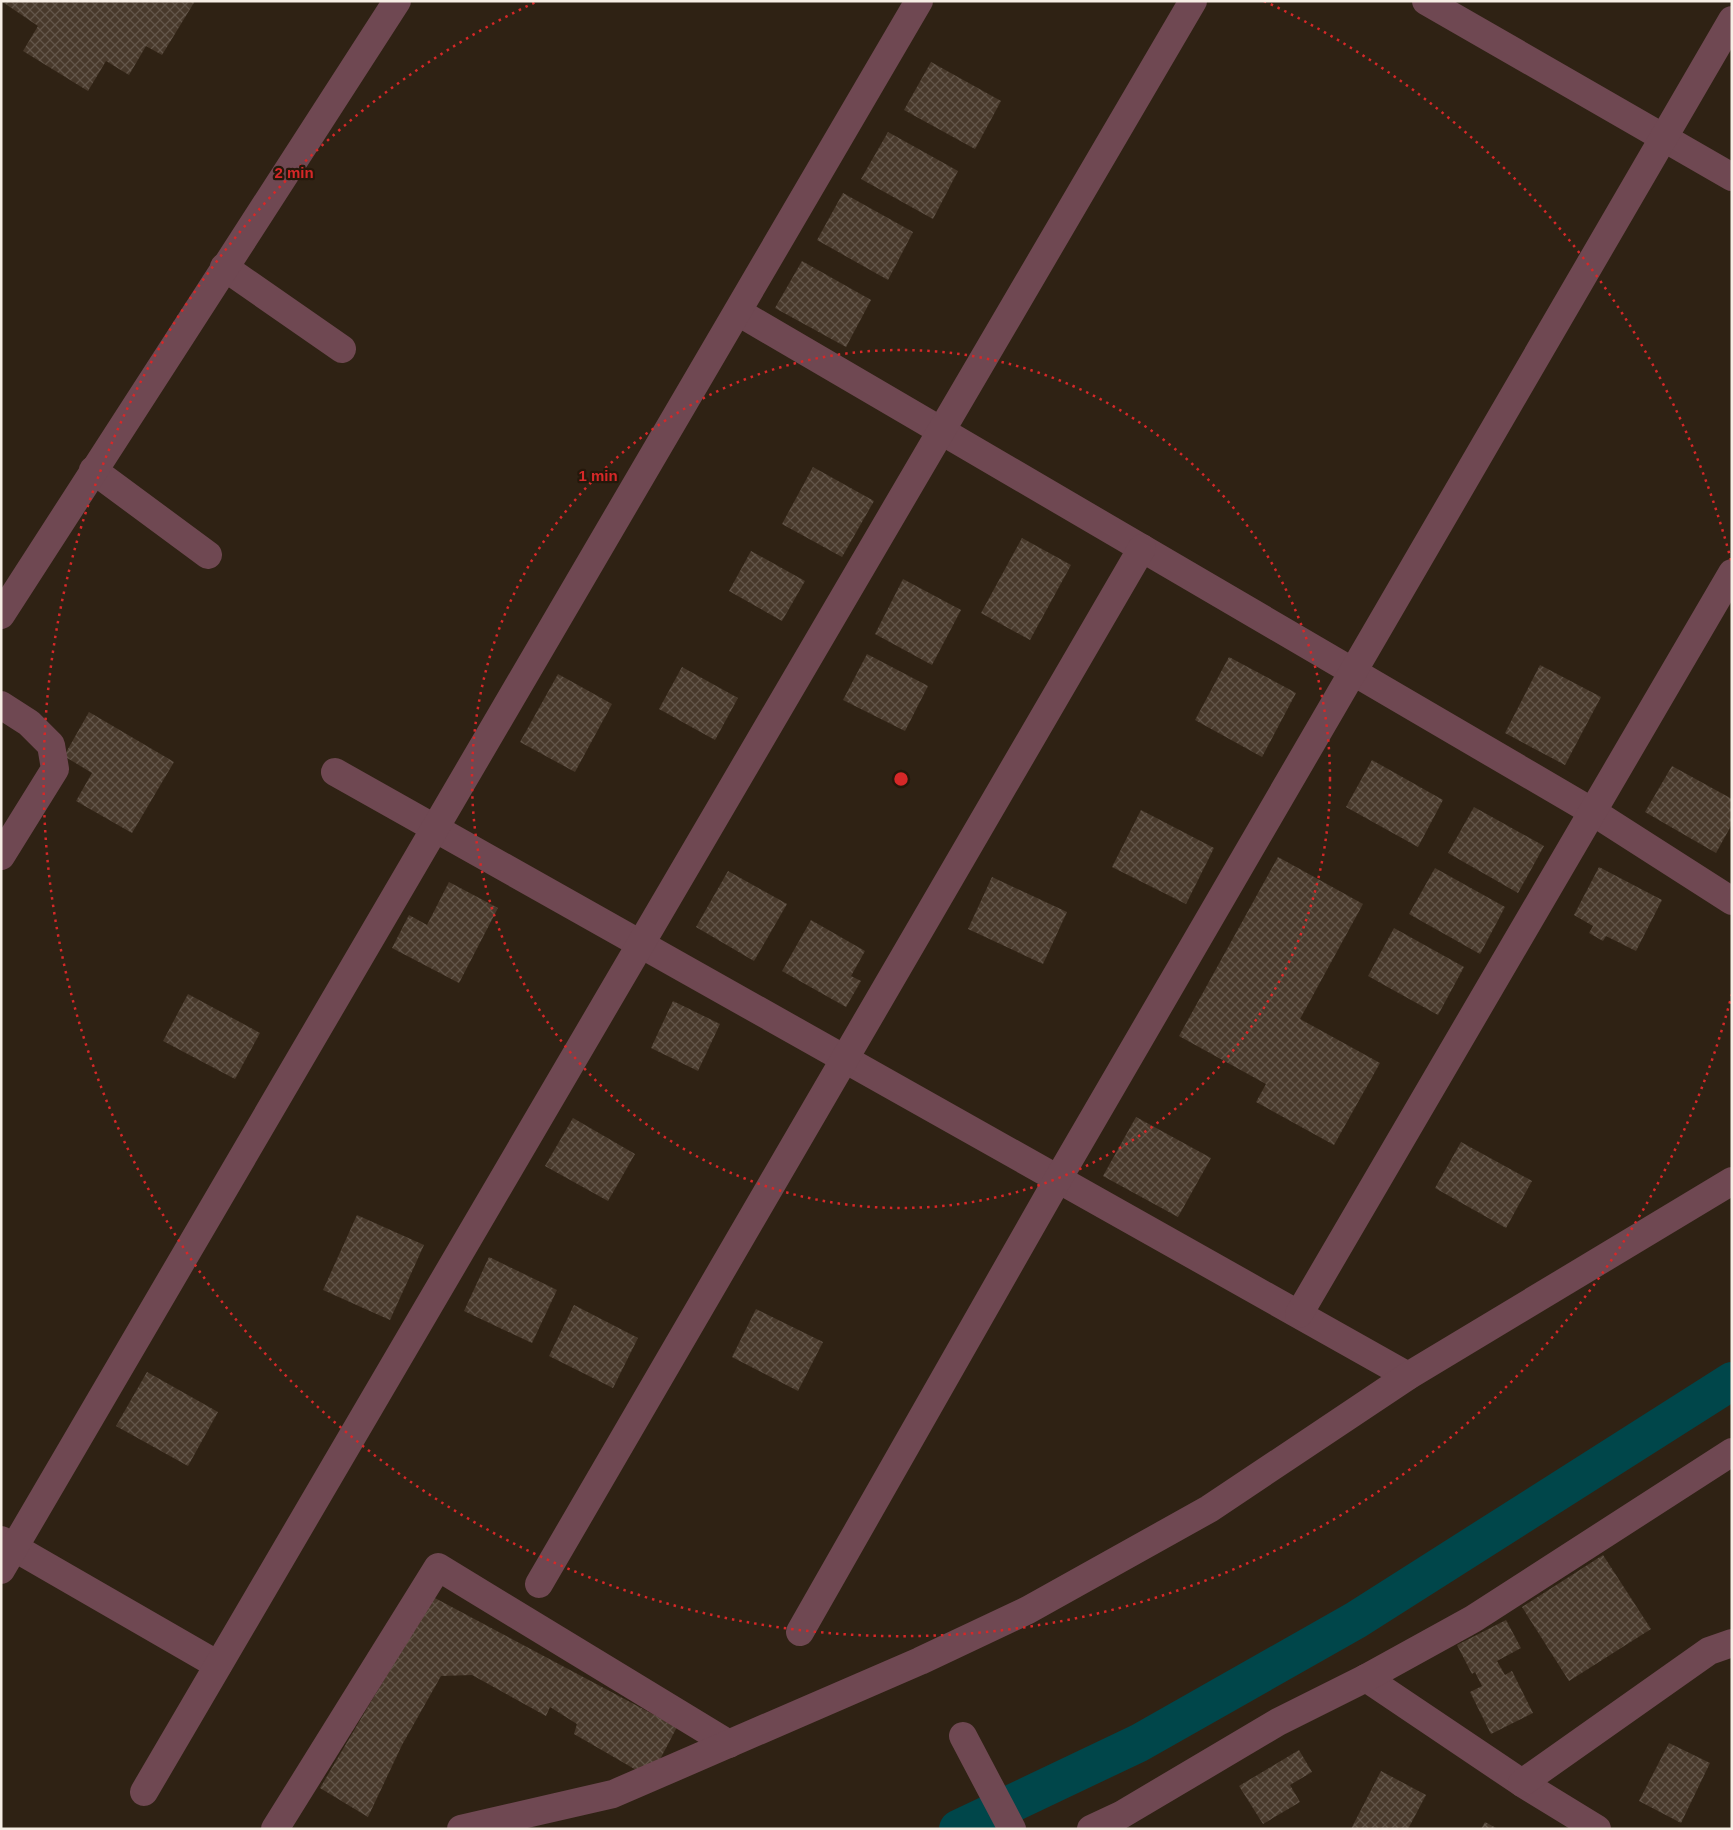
<svg xmlns="http://www.w3.org/2000/svg" width="1733" height="1830" font-family="Arial,sans-serif">
<defs>
<pattern id="building-cross-hatch" width="8" height="8" patternUnits="userSpaceOnUse" patternTransform="scale(1.25)"><rect width="8" height="8" fill="#48392b"/><path d="M0 0l8 8M0 8l8-8" fill="none" stroke="#63564a"/></pattern>
</defs>
<rect width="100%" height="100%" fill="#2f2214"/>
<g fill="none" stroke-linecap="round" stroke-linejoin="round">
<path stroke="#00464a" stroke-width="38" d="M958 1829 1139 1743 1356 1620 1732 1381"/>
</g>
<g fill="url(#building-cross-hatch)">
<path d="M1 1H195L162 55 146 46 129 75 106 61 88 91 23 51 38 26Z"/>
<path d="M931 62 1001 101 975 149 904 110Z"/>
<path d="M888 132 958 171 933 219 861 179Z"/>
<path d="M843 193 913 232 888 280 817 240Z"/>
<path d="M802 261 871 300 846 347 775 308Z"/>
<path d="M813 467 874 501 842 557 782 524Z"/>
<path d="M1022 538 1071 565 1030 640 981 613Z"/>
<path d="M751 551 805 581 782 621 729 591Z"/>
<path d="M903 579 961 610 932 665 875 634Z"/>
<path d="M867 654 928 686 905 731 843 700Z"/>
<path d="M1229 657 1296 693 1262 757 1195 720Z"/>
<path d="M1540 665 1601 697 1565 765 1505 733Z"/>
<path d="M682 667 738 698 715 740 659 709Z"/>
<path d="M558 674 612 704 575 772 520 742Z"/>
<path d="M89 712 174 762 132 833 76 801 92 773 64 756Z"/>
<path d="M1372 760 1443 800 1418 847 1346 807Z"/>
<path d="M1672 766 1732 799V824L1716 853 1645 812Z"/>
<path d="M1474 807 1544 846 1518 893 1448 853Z"/>
<path d="M1141 810 1214 848 1186 904 1112 867Z"/>
<path d="M1278 857 1363 904 1300 1019 1380 1063 1334 1145 1256 1102 1266 1084 1179 1036Z"/>
<path d="M1599 867 1662 900 1636 951 1606 936 1603 941 1589 933 1593 926 1574 915Z"/>
<path d="M1435 868 1505 907 1480 954 1409 914Z"/>
<path d="M728 871 787 904 754 961 696 927Z"/>
<path d="M992 877 1067 912 1043 964 968 929Z"/>
<path d="M449 882 498 908 459 983 392 948 409 915 427 925Z"/>
<path d="M811 920 865 951 851 976 861 981 846 1007 782 971Z"/>
<path d="M1394 928 1464 967 1438 1015 1368 976Z"/>
<path d="M188 994 260 1033 235 1079 163 1041Z"/>
<path d="M673 1001 720 1024 698 1071 651 1048Z"/>
<path d="M1136 1117 1211 1158 1178 1217 1103 1176Z"/>
<path d="M573 1118 635 1154 608 1201 545 1166Z"/>
<path d="M1461 1142 1532 1181 1506 1228 1435 1188Z"/>
<path d="M357 1215 424 1245 390 1320 323 1290Z"/>
<path d="M489 1257 557 1290 532 1343 464 1311Z"/>
<path d="M574 1305 638 1338 613 1388 549 1356Z"/>
<path d="M756 1309 823 1342 798 1391 732 1357Z"/>
<path d="M147 1372 218 1412 188 1466 116 1426Z"/>
<path d="M1603 1555 1651 1629 1569 1681 1522 1607Z"/>
<path d="M433 1597 677 1727 656 1767 638 1771 574 1734 577 1724 550 1707 546 1716 472 1675 441 1676 402 1745 368 1817 320 1788Z"/>
<path d="M1506 1620 1521 1648 1497 1661 1505 1675 1512 1671 1533 1713 1491 1734 1470 1692 1482 1686 1475 1672 1472 1674 1457 1645Z"/>
<path d="M1669 1743 1710 1763 1681 1823 1639 1801Z"/>
<path d="M1299 1750 1312 1772 1290 1785 1300 1802 1263 1824 1239 1786Z"/>
<path d="M1381 1771 1426 1795 1408 1829H1351Z"/>
<path d="M1485 1822 1498 1829H1481Z"/>
</g>
<g fill="none" stroke-linecap="round" stroke-linejoin="round">
<g stroke="#6f4852" stroke-width="28">
<path d="M1426 1 1732 177"/>
<path d="M224 267 342 349"/>
<path d="M738 312 1593 812 1732 901"/>
<path d="M93 470 208 555"/>
<path d="M1 615 397 1"/>
<path d="M1 705 29 723 51 745 55 769 1 856"/>
<path d="M335 772 1408 1376"/>
<path d="M1299 1314 1732 573"/>
<path d="M1 1540 218 1665"/>
<path d="M1 1570 919 1"/>
<path d="M539 1584 1142 548"/>
<path d="M800 1632 1058 1179 1732 20"/>
<path d="M1366 1678 1522 1783 1597 1829"/>
<path d="M963 1736 1012 1829"/>
<path d="M1522 1783 1709 1651 1732 1643"/>
<path d="M144 1792 1193 1"/>
<path d="M275 1829 438 1567 729 1744"/>
<path d="M461 1829 613 1794 920 1661 1028 1610 1209 1509 1408 1376 1732 1181"/>
<path d="M1091 1829 1121 1815 1278 1722 1366 1678 1473 1619 1732 1452"/>
</g>
</g>
<g fill="none" stroke="#d62828" stroke-width="2.5" stroke-dasharray="2.5 5">
<circle cx="901" cy="779" r="429"/>
<path d="M1732 994A858 858 0 1 1 538 1M1264 1A858 858 0 0 1 1732 564"/>
</g>
<circle cx="901" cy="779" r="8" fill="#d62828" stroke="#25180b" stroke-width="2.5"/>
<g font-size="15" text-anchor="middle" font-weight="bold" fill="#d62828" stroke="#25180b" stroke-width="4.5" stroke-linejoin="round" paint-order="stroke">
<text x="294" y="178">2 min</text>
<text x="598" y="481">1 min</text>
</g>
<rect width="1733" height="1830" fill="none" stroke="#f7eee5" stroke-width="5"/>
</svg>
